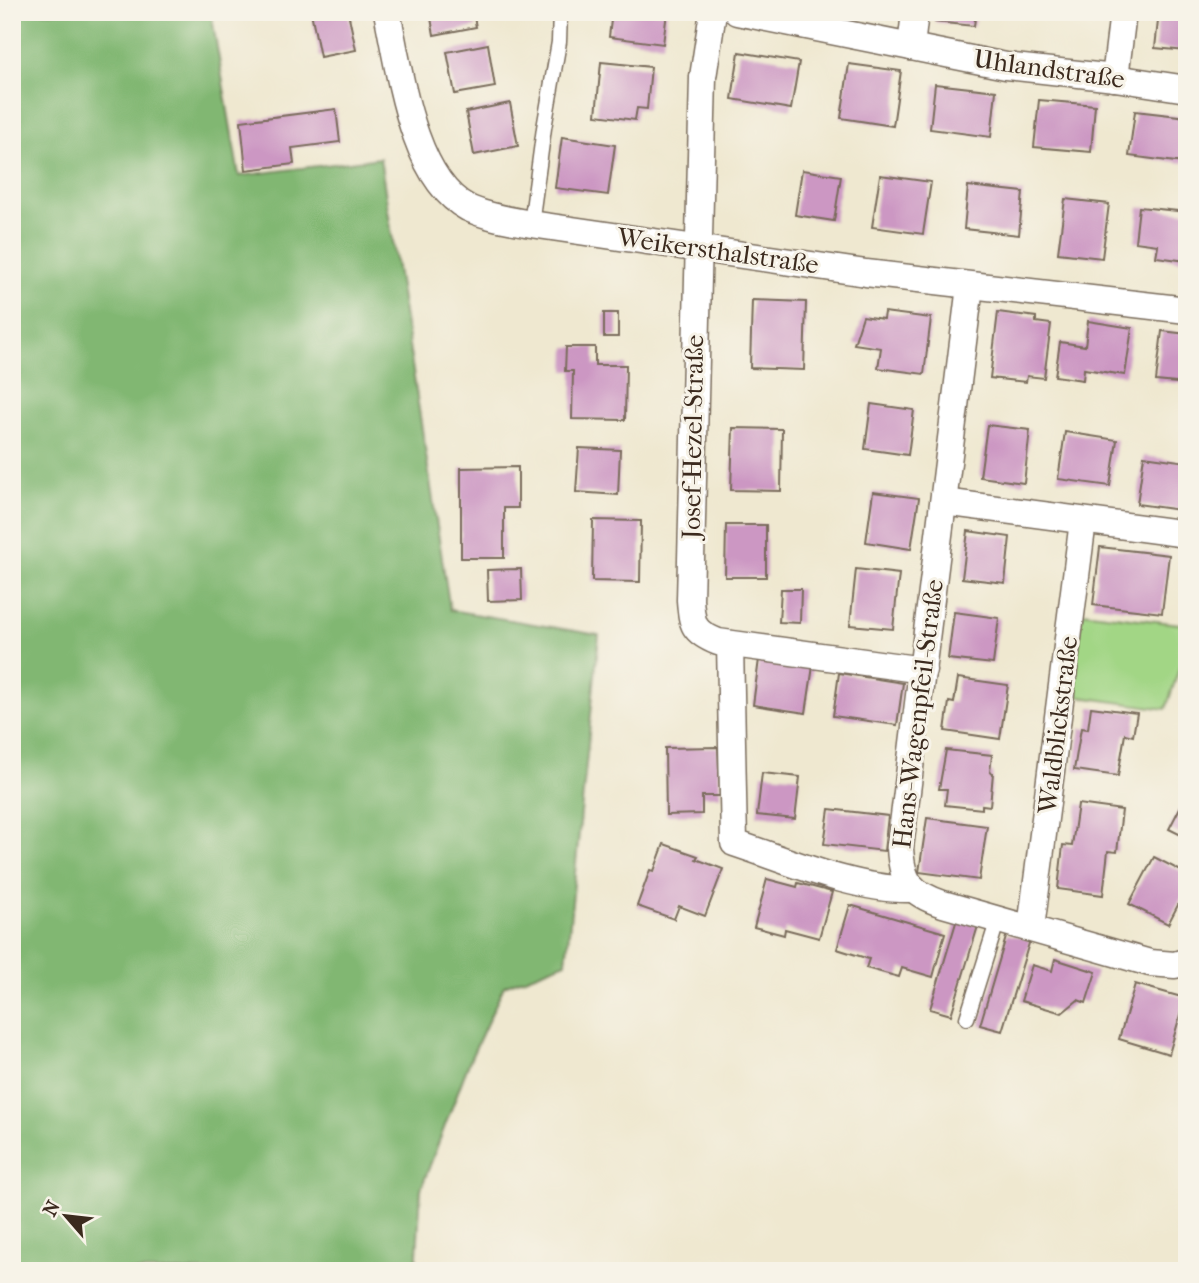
<svg xmlns="http://www.w3.org/2000/svg" width="1199" height="1283" font-family="'IM FELL French Canon',serif">
<rect width="100%" height="100%" fill="#f7f3e8"/>
<filter id="ink" filterUnits="userSpaceOnUse"><feTurbulence type="fractalNoise" baseFrequency=".0143" numOctaves="2"/><feDisplacementMap in="SourceGraphic" scale="14" xChannelSelector="R" yChannelSelector="G"/><feConvolveMatrix kernelMatrix="1 2 1 2 8 2 1 2 1" color-interpolation-filters="sRGB"/></filter>
<filter id="wash" filterUnits="userSpaceOnUse"><feTurbulence type="fractalNoise" baseFrequency=".00686" numOctaves="4" result="noise"/><feDisplacementMap in="SourceGraphic" scale="28" xChannelSelector="R" yChannelSelector="G"/><feGaussianBlur stdDeviation="1.57" result="paint"/><feColorMatrix in="noise" values="0 0 0 0 0 0 0 0 0 0 0 0 0 0 0 0 0 1.4 0 .05"/><feComposite in="paint" operator="in"/></filter>
<g filter="url(#wash)">
<rect width="100%" height="100%" fill="#efe8d0"/>
<path fill="#a2d685" stroke="#6e8052" stroke-width="2" d="M1082 612 1187 625V644L1166 709 1072 696Z"/>
<path fill="#81b772" stroke="#5e7048" stroke-width="2" d="M12 12H211L239 176 380 158 450 610 599 635 566 962 504 986 470 1060 421 1189 416 1271H12Z"/>
<g id="blocks">
<g fill="#cc97c3">
<path d="M311 12H348L356 50 320 57Z"/>
<path d="M430 12H473L476 27 434 35Z"/>
<path d="M612 12H667L663 44 609 37Z"/>
<path d="M936 12H976L974 26 935 22Z"/>
<path d="M1067 12H1086V16Z"/>
<path d="M1159 12H1187V51L1155 48Z"/>
<path d="M488 44 495 87 455 94 447 52Z"/>
<path d="M739 52 799 62 791 109 732 99Z"/>
<path d="M601 62 651 67 647 109 637 108 635 120 596 115Z"/>
<path d="M849 64 901 71 893 126 841 118Z"/>
<path d="M935 84 996 91 991 137 930 129Z"/>
<path d="M1039 100 1095 105 1091 152 1034 147Z"/>
<path d="M510 103 518 146 474 155 466 112Z"/>
<path d="M336 109 340 142 292 148 294 164 246 170 241 121Z"/>
<path d="M1135 111 1187 117 1184 163 1129 156Z"/>
<path d="M562 137 615 145 608 195 555 188Z"/>
<path d="M802 170 841 176 834 221 795 215Z"/>
<path d="M880 175 931 182 923 234 872 227Z"/>
<path d="M968 186 1023 192 1019 235 964 229Z"/>
<path d="M1065 199 1109 204 1102 258 1058 253Z"/>
<path d="M1139 207 1187 212V261L1156 257 1158 245 1135 242Z"/>
<path d="M752 300 806 302 804 370 750 368Z"/>
<path d="M884 312 931 318 924 374 878 368 881 348 854 344 863 316 883 319Z"/>
<path d="M998 312 1036 317V322L1051 324 1044 378 1027 376 1026 382 990 378Z"/>
<rect x="604" y="313" width="14" height="24"/>
<path d="M1088 321 1132 328 1125 375 1084 369 1083 380 1055 376 1060 342 1085 346Z"/>
<path d="M1162 331 1187 334V384L1156 381Z"/>
<path d="M566 347H595V365H626L625 420 572 419 573 371H565Z"/>
<path d="M871 404 914 410 908 455 865 449Z"/>
<path d="M987 425 1030 430 1024 483 980 477Z"/>
<path d="M733 428 782 429 781 491 731 490Z"/>
<path d="M1065 432 1117 440 1110 486 1058 479Z"/>
<path d="M579 448 620 450 618 495 576 492Z"/>
<path d="M1144 456 1187 462V511L1137 504Z"/>
<path d="M518 467V508H504V558H461V468Z"/>
<path d="M873 492 919 498 911 549 866 542Z"/>
<path d="M593 520 641 521 640 582 592 581Z"/>
<path d="M726 525H766V577H725Z"/>
<path d="M968 531 1010 537 1005 583 962 578Z"/>
<path d="M1100 547 1169 555 1162 613 1093 605Z"/>
<path d="M521 569 522 600 488 601 487 570Z"/>
<path d="M856 569 899 574 893 629 850 625Z"/>
<path d="M781 589H801L800 623 779 622Z"/>
<path d="M954 612 999 618 993 664 948 659Z"/>
<path d="M759 659 813 666 806 713 753 705Z"/>
<path d="M839 673 903 683 897 725 833 716Z"/>
<path d="M958 678 1008 685 1000 739 945 731 949 702 954 703Z"/>
<path d="M1091 707 1137 713 1133 736 1125 734 1118 776 1074 770 1081 728 1088 729Z"/>
<path d="M718 747 720 796H702V814L666 815 665 748Z"/>
<path d="M946 750 992 755 990 772 993 773 990 806 982 805V809L945 805 947 789H939Z"/>
<path d="M762 773 800 777 795 819 757 815Z"/>
<path d="M1187 794V838L1169 829Z"/>
<path d="M1078 804 1122 810 1117 852 1108 851 1103 895 1058 889 1063 845 1072 846Z"/>
<path d="M829 809 888 816 884 851 824 844Z"/>
<path d="M927 818 987 826 979 880 919 872Z"/>
<path d="M664 844 698 856 696 859 723 869 705 916 679 906 674 919 637 906 650 870 654 871Z"/>
<path d="M1154 857 1187 874V888L1168 924 1129 904Z"/>
<path d="M767 879 797 887 798 883 832 892 819 938 785 929 784 935 754 927Z"/>
<path d="M850 905 945 933 933 977 902 968 899 977 866 968 869 959 837 949Z"/>
<path d="M957 919 978 926 951 1015 930 1009Z"/>
<path d="M1007 934 1030 940 1002 1031 980 1025Z"/>
<path d="M1055 959 1096 972 1086 1003 1078 1000 1062 1013 1021 1001 1032 965 1052 971Z"/>
<path d="M1135 984 1185 998 1169 1054 1119 1039Z"/>
</g>
</g>
</g>
<g filter="url(#ink)">
<use href="#blocks" fill-opacity="0" stroke="#7a6c5c" stroke-width="2"/>
<g fill="none" stroke-linecap="round" stroke-linejoin="round">
<g stroke="#7a6c5c" stroke-width="17">
<g id="lane">
<path d="M531 224 544 128 559 42 560 12"/>
<path d="M967 1018 998 919"/>
</g>
</g>
<g stroke="#7a6c5c" stroke-width="29">
<g id="street">
<path d="M387 12C399 68 412 179 468 208 487 217 510 220 531 224L866 273 1187 310"/>
<path d="M713 12 703 77 690 600C692 625 693 632 718 642L923 670"/>
<path d="M737 12 1006 66 1115 78 1187 89"/>
<path d="M911 47 915 12"/>
<path d="M1115 78 1123 12"/>
<path d="M970 286 900 848C902 882 910 893 943 904L1150 963 1175 965 1187 961"/>
<path d="M944 502 1187 534"/>
<path d="M730 644 734 843C786 860 857 891 911 889"/>
<path d="M1031 928 1083 521"/>
</g>
</g>
<use href="#lane" stroke="#fff" stroke-width="14"/>
<use href="#street" stroke="#fff" stroke-width="26"/>
</g>
</g>
<g text-anchor="middle" dominant-baseline="central" stroke-width="6" stroke-linejoin="round" paint-order="stroke">
<g font-size="26" fill="#3b2a1e" stroke="#f7f3e8">
<text transform="translate(1049 69) rotate(8)">Uhlandstraße</text>
<text transform="translate(718 251) rotate(8)">Weikersthalstraße</text>
<text transform="translate(693 437) rotate(-89)">Josef-Hezel-Straße</text>
<text transform="translate(918 714) rotate(-83)">Hans-Wagenpfeil-Straße</text>
<text transform="translate(1058 725) rotate(-83)">Waldblickstraße</text>
</g>
</g>
<rect width="1199" height="1283" fill="none" stroke="#f7f3e8" stroke-width="42"/>
<g transform="translate(66 1216) rotate(298)" stroke="#f7f3e8" stroke-width="5" paint-order="stroke">
<path d="M0-5L12 26L0 18L-12 26Z" fill="#3b2a1e"/>
<text y="-10" font-size="19" font-weight="bold" text-anchor="middle" fill="#3b2a1e">N</text>
</g>
</svg>
